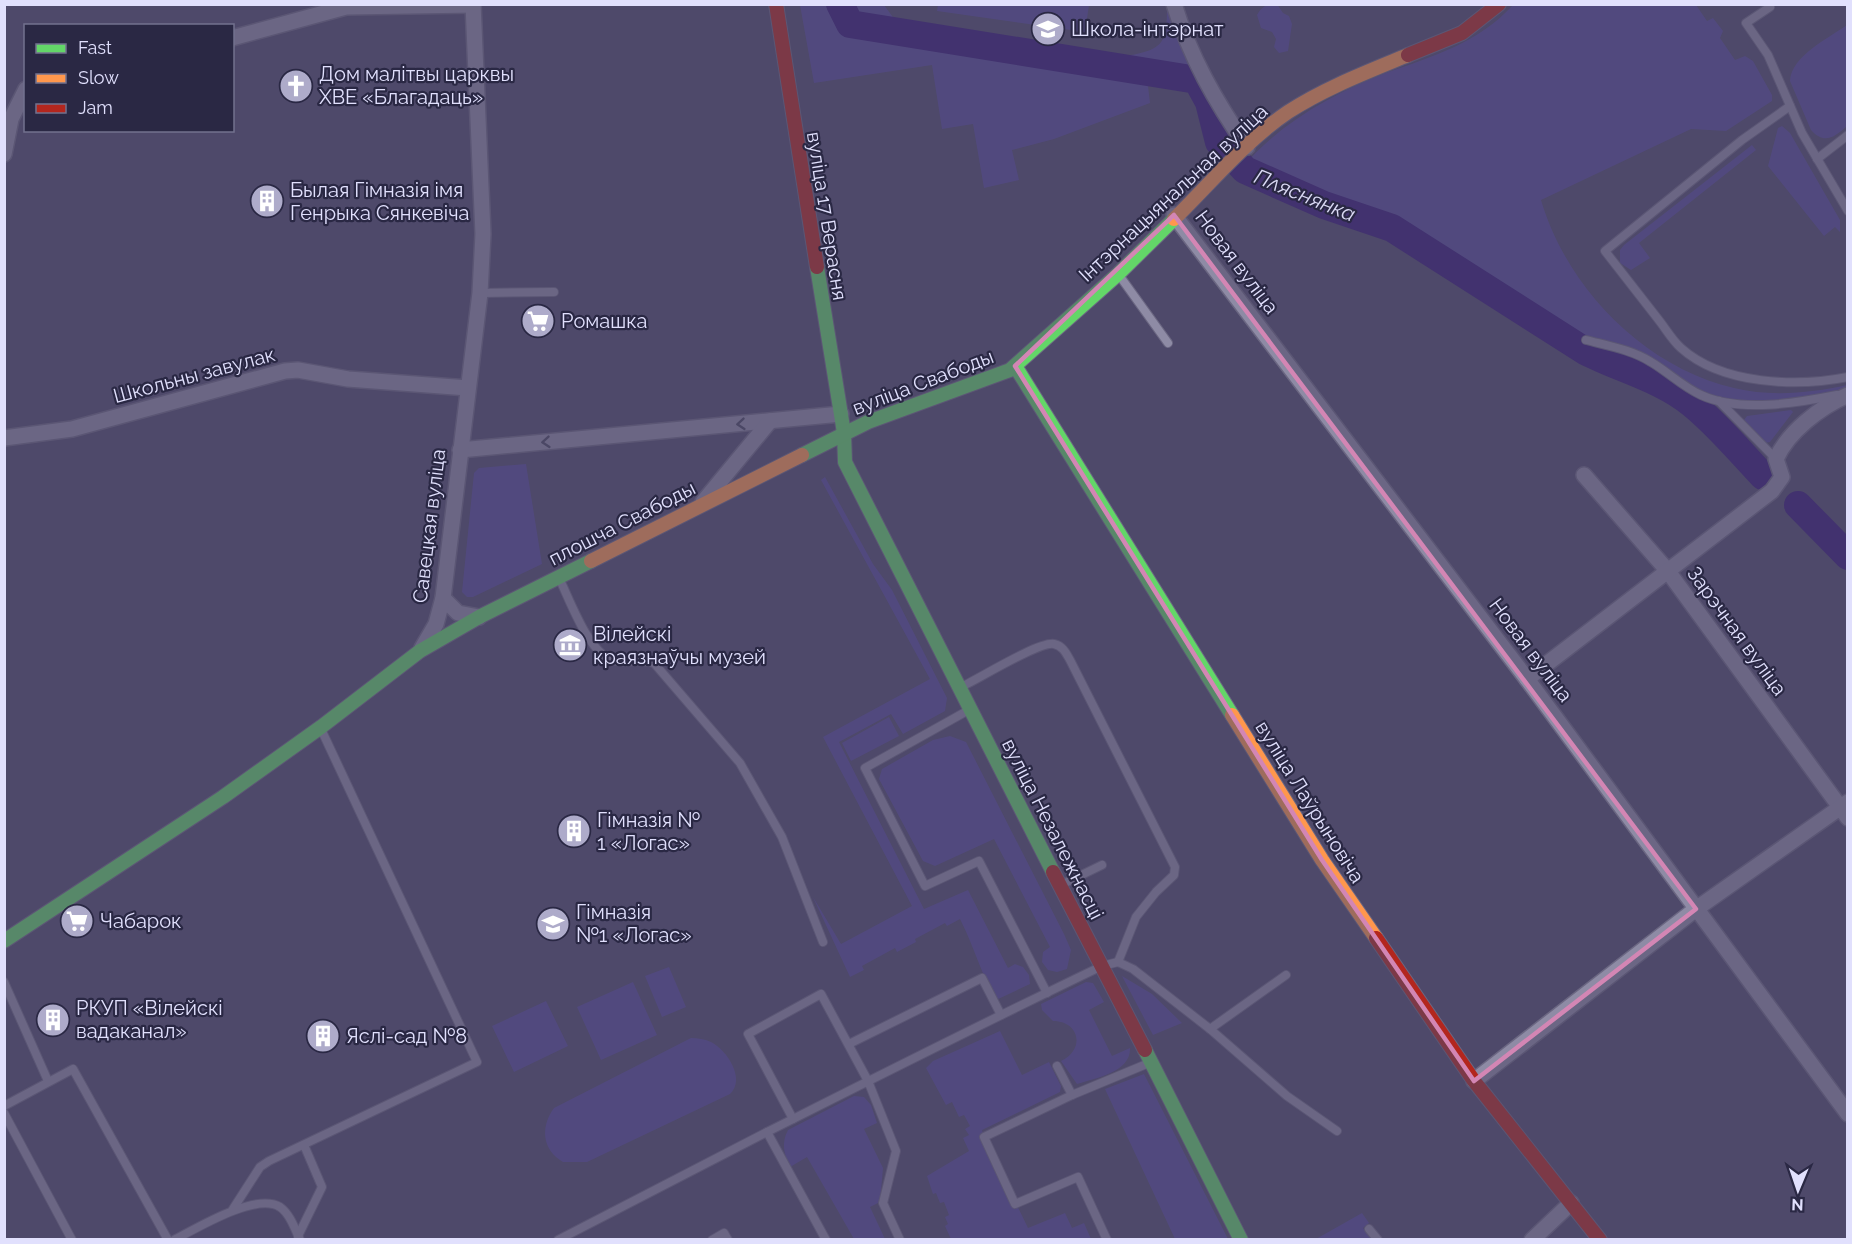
<svg xmlns="http://www.w3.org/2000/svg" width="1852" height="1244" font-family="Raleway,sans-serif">
<rect width="100%" height="100%" fill="#4e496a"/>
<g fill="#554a97">
<path d="M1277 4 1283 13 1289 16 1292 24 1288 51 1279 53 1274 47 1276 39 1272 32 1261 28 1257 15C1262 6 1267 4 1277 4Z"/>
<path d="M800 5H884L898 24 1120 57C1164 50 1167 45 1167 5L1231 133V142L1226 149 1219 142 1209 102 1197 81 1171 76 1148 86 1150 103 1054 139 1012 150 1019 180 984 188 973 124 942 129 932 65 814 83Z"/>
<path d="M938 5 1089 4V5L1085 32 937 11Z"/>
<path d="M1513 5H1696L1707 21 1713 18 1723 31 1720 38 1735 60 1745 56 1753 61 1772 95V101L1726 131 1691 129 1541 200C1567 288 1644 367 1734 388 1770 397 1812 393 1847 385V393C1807 399 1739 415 1702 395 1684 386 1669 371 1651 362 1626 348 1592 343 1564 330L1560 334 1392 228 1324 205 1242 168C1278 124 1334 93 1386 73 1434 56 1478 43 1513 5Z"/>
<path d="M1847 25V126C1835 137 1824 145 1811 130L1790 81C1791 56 1829 38 1847 25Z"/>
<path d="M1782 126 1790 133 1840 220V232L1835 227 1824 236 1768 166 1778 128Z"/>
<path d="M1752 145 1756 150 1639 243 1650 258 1631 270 1620 263V250L1624 245Z"/>
<path d="M1791 410 1793 412 1770 442 1765 443 1744 420 1747 416Z"/>
<path d="M526 464 542 564 473 597H467L462 592 474 473 479 468Z"/>
<path d="M825 477 873 564 892 590 947 698 945 711 903 734 891 714 839 742 924 909 968 890 1008 968 1015 964 1023 967 1029 975 1030 984 996 1000C981 974 974 946 960 919L947 926 945 923 915 939 916 942 897 952 895 948 862 966 864 970 850 977 813 897 841 944 912 906 823 737 930 679 821 480Z"/>
<path d="M889 717 899 736 851 761 842 743Z"/>
<path d="M950 736 966 742 1064 934 1071 950 1067 969 1057 972 1048 970 1042 962 1043 952 1050 947 994 839 935 866 923 861 879 779 882 769 933 740Z"/>
<path d="M669 967 686 1007 662 1017 645 976Z"/>
<path d="M1122 976 1152 994 1182 1023 1153 1035Z"/>
<path d="M633 982 657 1035 601 1060 577 1007Z"/>
<path d="M1086 982 1093 983 1104 1002 1089 1010 1112 1056 1130 1048C1131 1072 1096 1078 1077 1084L1061 1061C1086 1049 1079 1021 1053 1021L1042 1010 1041 1004Z"/>
<path d="M546 1001 568 1046 514 1072 492 1026Z"/>
<path d="M1000 1031 1022 1075 1049 1062 1061 1086 1060 1092 982 1130 984 1137 1028 1228 1065 1213 1072 1228 1084 1223 1091 1239H951L945 1226 948 1224 945 1217 949 1215 944 1202 940 1203 936 1193 933 1194 927 1176 969 1151 963 1138 969 1135 965 1129 970 1126 964 1115 959 1117 952 1102 946 1105 926 1068 933 1061Z"/>
<path d="M691 1038C698 1038 704 1039 711 1042 727 1050 746 1079 730 1094L587 1162H563C542 1150 540 1127 554 1108Z"/>
<path d="M1144 1074 1228 1239H1175L1105 1089Z"/>
<path d="M854 1096 864 1097 871 1105 877 1123 864 1129 883 1168 880 1202 870 1207 885 1239H854L807 1157 790 1167C784 1154 781 1143 788 1130Z"/>
<path d="M1362 1213 1369 1223 1363 1228 1372 1239H1316Z"/>
</g>
<g fill="none" stroke-linecap="round" stroke-linejoin="round">
<g stroke="#331775" stroke-width="28">
<path d="M840 4 850 24 1197 80 1209 102 1219 142 1245 170 1324 205 1392 228 1585 351C1620 369 1662 379 1692 404 1718 425 1740 452 1763 476"/>
<path d="M1798 505 1848 556"/>
</g>
<g stroke="#6b6782" stroke-width="10">
<g id="lane">
<path d="M1768 4 1770 7 1746 23 1768 55 1802 133 1848 211"/>
<path d="M1790 106 1742 140 1605 251C1623 274 1641 297 1658 319 1666 329 1672 340 1681 348 1722 385 1797 387 1848 377"/>
<path d="M1817 159 1848 135"/>
<path d="M1119 275 1168 343"/>
<path d="M480 293 554 292"/>
<path d="M1586 340C1609 346 1632 350 1651 362 1668 372 1683 387 1701 395 1740 413 1797 403 1837 395"/>
<path d="M1719 401 1776 459"/>
<path d="M559 578C570 600 588 652 612 660 626 664 640 658 654 663L740 763 782 837 823 942"/>
<path d="M959 688C977 680 1039 641 1054 644 1063 646 1066 653 1070 660L1175 867 1174 875 1156 892 1136 917 1118 962"/>
<path d="M967 711 865 768 925 886 979 861 1047 993"/>
<path d="M1061 885 1102 865"/>
<path d="M4 982 48 1081"/>
<path d="M1210 1029 1286 975"/>
<path d="M849 1044 982 978 1001 1015"/>
<path d="M1057 1066 1072 1095"/>
<path d="M4 1106 73 1069 168 1240"/>
<path d="M4 1113 72 1240"/>
<path d="M793 1119 767 1132 826 1240"/>
<path d="M233 1209 260 1167 269 1161 477 1062 321 729"/>
<path d="M1369 1229 1378 1240"/>
<path d="M298 1236 322 1187 304 1145"/>
<path d="M174 1240C197 1228 256 1192 280 1207 290 1214 295 1229 300 1240"/>
<path d="M558 1240 767 1132"/>
<path d="M712 1240 724 1233 728 1240"/>
<path d="M900 1240 883 1203 896 1151 868 1081 821 994 748 1034 793 1119C896 1067 998 1016 1102 966L1118 962 1133 969 1210 1029 1287 1096 1337 1131"/>
<path d="M1107 1240 1078 1177 1015 1204 984 1137 1072 1095 1149 1063"/>
</g>
</g>
<g stroke="#6b6782" stroke-width="18">
<g id="street">
<path d="M1174 4C1190 57 1216 102 1247 147"/>
<path d="M232 38 346 7 473 5"/>
<path d="M4 154 11 119 26 89"/>
<path d="M1174 215 1527 679 1848 1114"/>
<path d="M4 438 72 429 285 371 298 370 348 379 468 388"/>
<path d="M460 450 841 414"/>
<path d="M1584 475 1667 570 1848 818"/>
<path d="M703 502 770 421"/>
<path d="M443 598 458 613 479 617"/>
<path d="M422 648 436 624 443 598 480 293 483 234 473 4"/>
<path d="M1527 679 1772 491 1782 477 1776 459C1788 432 1820 407 1848 395"/>
<path d="M1474 1081 1696 909 1848 802"/>
<path d="M1532 1240 1571 1203"/>
</g>
</g>
<g stroke="#6b6782" stroke-width="16">
<g id="fast">
<path d="M817 267 844 433 845 462 1053 872"/>
<path d="M1015 366 1232 715"/>
<path d="M802 455 868 422 1010 370 1118 274 1174 219"/>
<path d="M4 941 223 797 321 727 420 651 479 617 591 561"/>
<path d="M1145 1050 1241 1240"/>
</g>
</g>
<g stroke="#6b6782" stroke-width="16">
<g id="slow">
<path d="M1174 219C1210 184 1245 141 1288 112 1325 88 1367 72 1408 55"/>
<path d="M591 561 802 455"/>
<path d="M1232 715 1322 860 1376 938"/>
</g>
</g>
<g stroke="#6b6782" stroke-width="16">
<g id="jam">
<path d="M776 4 817 267"/>
<path d="M1408 55 1462 33 1499 4"/>
<path d="M1053 872 1145 1050"/>
<path d="M1376 938 1474 1081 1600 1240"/>
</g>
</g>
<use href="#lane" stroke="#8e8ba5" stroke-width="8"/>
<use href="#street" stroke="#8e8ba5" stroke-width="15"/>
<use href="#fast" stroke="#63d668" stroke-width="14"/>
<use href="#slow" stroke="#ff974d" stroke-width="14"/>
<use href="#jam" stroke="#b3261e" stroke-width="14"/>
</g>
<defs><path id="oneway-chevron" d="M-2-3.5L2.5 0L-2 3.5" fill="none" stroke-width="1.6" stroke-linecap="round" stroke-linejoin="round" transform="scale(1.5)"/></defs>
<g stroke="#484661">
<use href="#oneway-chevron" transform="translate(741 424) rotate(175)"/>
<use href="#oneway-chevron" transform="translate(546 442) rotate(175)"/>
</g>
<path d="M0 0H1852V1244H0ZM1174 215 1696 909 1474 1081 1322 860 1015 366Z" fill="#4e496a" fill-opacity=".55" fill-rule="evenodd"/>
<path fill="none" stroke="#d386b4" stroke-width="4.5" stroke-linejoin="round" d="M1174 215 1696 909 1474 1081 1322 860 1015 366Z"/>
<defs>
<g id="school-disc" transform="scale(1.725)"><circle r="9.5" fill="#aeabca" stroke="#2a2844"/><path d="M0-5L7-2L0 1L-7-2ZM-4 1L0 2.5L4 1V4Q0 6-4 4Z" fill="#fff"/></g>
<g id="church-disc" transform="scale(1.725)"><circle r="9.5" fill="#aeabca" stroke="#2a2844"/><path d="M-1.2-6h2.4v3.5h3.3v2.4h-3.3V6h-2.4V-.1h-3.3v-2.4h3.3Z" fill="#fff"/></g>
<g id="building-disc" transform="scale(1.725)"><circle r="9.5" fill="#aeabca" stroke="#2a2844"/><path d="M-4-6H4V6H1V3H-1V6H-4ZM-2.5-4.3h1.7v1.8h-1.7ZM.8-4.3h1.7v1.8H.8ZM-2.5-1h1.7V.8h-1.7ZM.8-1h1.7V.8H.8Z" fill="#fff"/></g>
<g id="supermarket-disc" transform="scale(1.725)"><circle r="9.5" fill="#aeabca" stroke="#2a2844"/><path d="M-6-5.5h2.5l.6 2H6L4.5 2H-2.5L-4.4-4H-6ZM-1.5 3.2a1.3 1.3 0 1 0 .1 0ZM3 3.2a1.3 1.3 0 1 0 .1 0Z" fill="#fff"/></g>
<g id="museum-disc" transform="scale(1.725)"><circle r="9.5" fill="#aeabca" stroke="#2a2844"/><path d="M0-6L6-3V-2H-6V-3ZM-5-1h2V3h-2ZM-1-1h2V3h-2ZM3-1h2V3H3ZM-6 4H6V6H-6Z" fill="#fff"/></g>
</defs>
<g fill-rule="evenodd">
<use href="#school-disc" x="1048" y="29"/>
<use href="#church-disc" x="296" y="86"/>
<use href="#building-disc" x="267" y="201"/>
<use href="#supermarket-disc" x="538" y="321"/>
<use href="#museum-disc" x="570" y="645"/>
<use href="#building-disc" x="574" y="831"/>
<use href="#supermarket-disc" x="77" y="921"/>
<use href="#school-disc" x="553" y="924"/>
<use href="#building-disc" x="53" y="1020"/>
<use href="#building-disc" x="323" y="1036"/>
</g>
<g text-anchor="middle" dominant-baseline="central" stroke-width="4.5" stroke-linejoin="round" paint-order="stroke">
<g font-size="20" fill="#e1e0fd" stroke="#2a2844" text-anchor="start">
<text x="1071" y="29">Школа-інтэрнат</text>
<text x="319" y="74">Дом малітвы царквы<tspan x="319" dy="23">ХВЕ «Благадаць»</tspan></text>
<text x="290" y="190">Былая Гімназія імя<tspan x="290" dy="23">Генрыка Сянкевіча</tspan></text>
<text x="561" y="321">Ромашка</text>
<text x="593" y="634">Вілейскі<tspan x="593" dy="23">краязнаўчы музей</tspan></text>
<text x="597" y="820">Гімназія №<tspan x="597" dy="23">1 «Логас»</tspan></text>
<text x="576" y="912">Гімназія<tspan x="576" dy="23">№1 «Логас»</tspan></text>
<text x="100" y="921">Чабарок</text>
<text x="76" y="1008">РКУП «Вілейскі<tspan x="76" dy="23">вадаканал»</tspan></text>
<text x="346" y="1036">Яслі-сад №8</text>
</g>
<g font-size="20" fill="#e1e0fd" stroke="#2a2844">
<text transform="translate(1173 193) rotate(-43)">Інтэрнацыянальная вуліца</text>
<text transform="translate(827 216) rotate(81)">вуліца 17 Верасня</text>
<text transform="translate(1237 262) rotate(53)">Новая вуліца</text>
<text transform="translate(194 375) rotate(-15)">Школьны завулак</text>
<text transform="translate(923 382) rotate(-21)">вуліца Свабоды</text>
<text transform="translate(622 523) rotate(-27)">плошча Свабоды</text>
<text transform="translate(429 526) rotate(-83)">Савецкая вуліца</text>
<text transform="translate(1737 631) rotate(54)">Зарэчная вуліца</text>
<text transform="translate(1531 650) rotate(53)">Новая вуліца</text>
<text transform="translate(1310 802) rotate(58)">вуліца Лаўрыновіча</text>
<text transform="translate(1053 829) rotate(63)">вуліца Незалежнасці</text>
</g>
<g font-size="21" font-style="italic" fill="#dad9f4" stroke="#2a2844">
<text transform="translate(1305 195) rotate(22)">Пляснянка</text>
</g>
</g>
<rect width="1852" height="1244" fill="none" stroke="#e1e0fd" stroke-width="12"/>
<rect x="24" y="24" width="210" height="108" fill="#2a2844" stroke="#73728e" stroke-width="1.5"/>
<rect x="36" y="44" width="30" height="9" fill="#63d668" stroke="#73728e" stroke-width="1.5"/>
<text x="78" y="54" font-size="18" fill="#e1e0fd">Fast</text>
<rect x="36" y="74" width="30" height="9" fill="#ff974d" stroke="#73728e" stroke-width="1.5"/>
<text x="78" y="84" font-size="18" fill="#e1e0fd">Slow</text>
<rect x="36" y="104" width="30" height="9" fill="#b3261e" stroke="#73728e" stroke-width="1.5"/>
<text x="78" y="114" font-size="18" fill="#e1e0fd">Jam</text>
<g transform="translate(1798 1190) rotate(182)" stroke="#2a2844" stroke-width="4.5" paint-order="stroke">
<path d="M0-4.5L10 22L0 15L-10 22Z" fill="#e1e0fd"/>
<text y="-9" font-size="16" font-weight="bold" text-anchor="middle" fill="#e1e0fd">N</text>
</g>
</svg>
